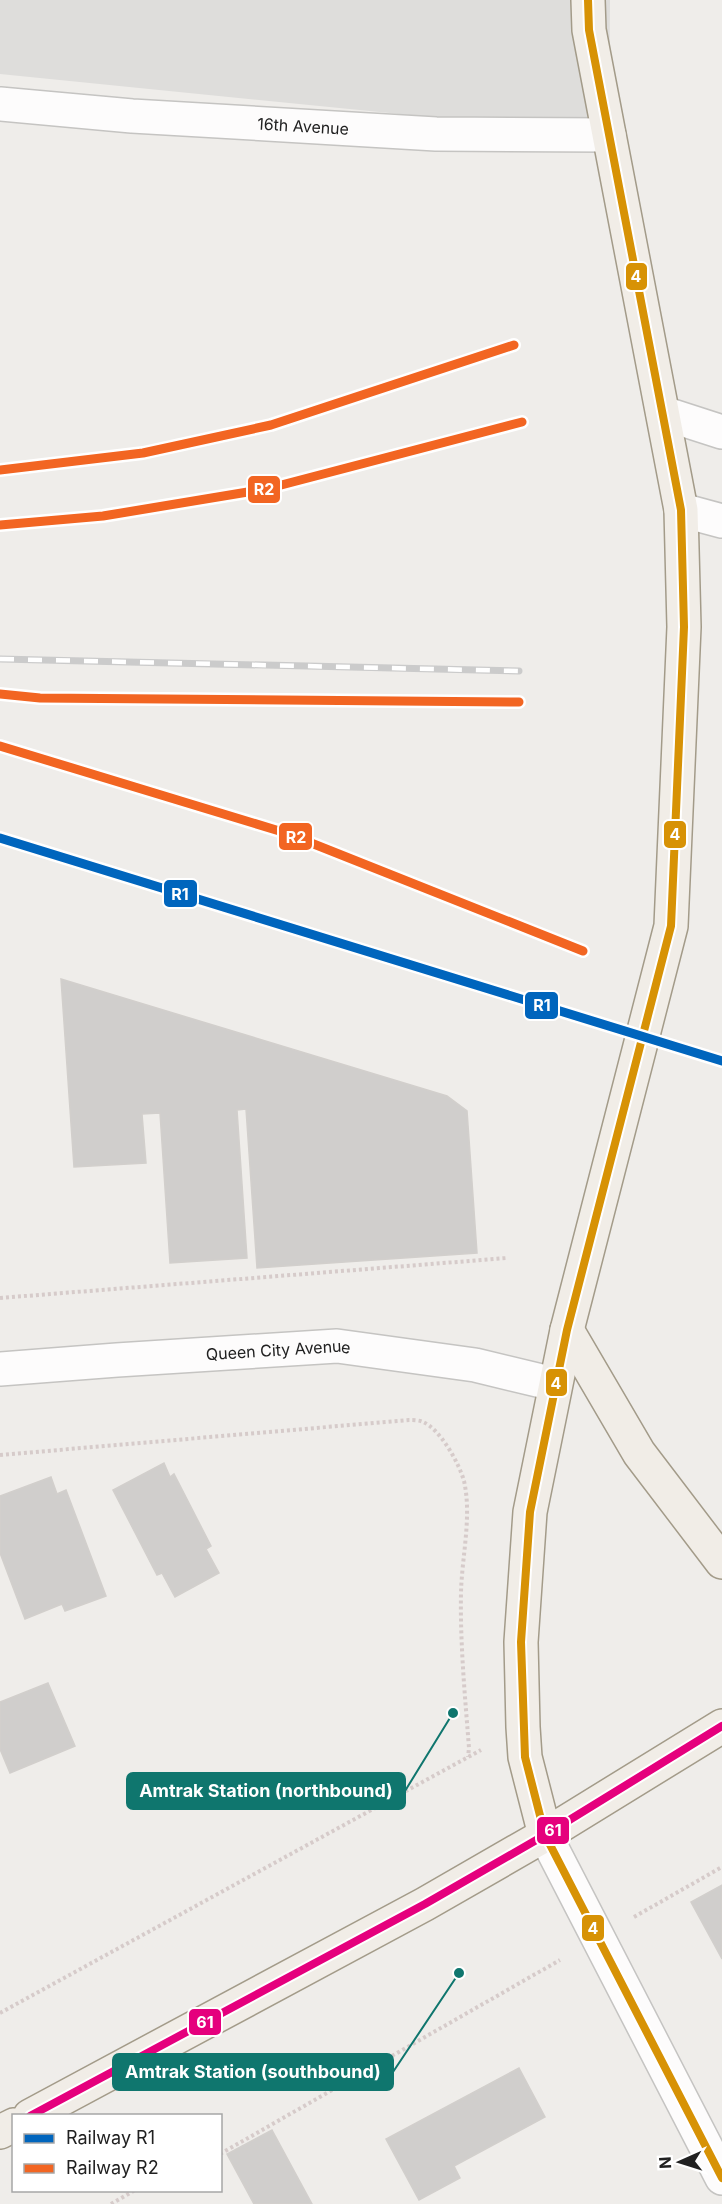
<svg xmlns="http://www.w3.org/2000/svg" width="722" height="2204" font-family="Inter,sans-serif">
<rect width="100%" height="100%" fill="#efedea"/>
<path fill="#dedddb" d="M0 0H610L609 135 0 74Z"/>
<g fill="#d0cecc" stroke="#d2cfcc" stroke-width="1.5">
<path d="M61 979 447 1096 467 1111 477 1253 257 1268 246 1109 237 1110 247 1258 170 1263 160 1113 142 1114 146 1163 74 1167Z"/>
<path d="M164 1463 170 1477 174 1474 211 1546 206 1549 219 1573 175 1597 162 1573 157 1575 113 1490Z"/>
<path d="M51 1477 57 1494 66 1490 106 1596 65 1611 62 1604 25 1619 0 1553V1496Z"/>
<path d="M48 1683 75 1746 10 1773 0 1749V1702Z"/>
<path d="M722 1885V1959L691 1902Z"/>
<path d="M519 2068 545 2117 454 2166 460 2178 419 2200 386 2139Z"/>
<path d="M272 2130 312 2204H254L227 2154Z"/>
</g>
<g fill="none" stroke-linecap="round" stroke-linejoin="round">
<g stroke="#c5c4c2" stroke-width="36">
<g id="minor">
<path id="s1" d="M0 104 132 116 436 134 609 135"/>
<path d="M663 413 722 432"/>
<path d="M681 510 722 521"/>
<path id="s2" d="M0 1369 117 1360 337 1346 475 1365 554 1384"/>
<path d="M545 1835 722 2178"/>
</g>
</g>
<g stroke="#a39b89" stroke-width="36">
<g id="major">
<path d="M567 1330 639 1453 722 1562"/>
<path d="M545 1835 525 1757 523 1727 521 1642 530 1512 567 1330 671 926 684 627 681 510 589 30 588 0"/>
<path d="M30 2116 425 1904 545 1835 722 1726"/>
<path d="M0 2132 14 2125"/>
</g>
</g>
<g stroke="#d6cbca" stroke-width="4" stroke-dasharray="3 3" stroke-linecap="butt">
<path d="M0 1298 507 1258"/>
<path d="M0 1455 409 1420C413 1420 419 1420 423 1422 440 1429 459 1463 464 1481 472 1516 462 1556 461 1592 460 1644 465 1696 469 1748L468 1757"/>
<path d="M634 1917 722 1867"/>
<path d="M0 2013 481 1750"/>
<path d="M220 2154 560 1960"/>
<path d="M111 2204 135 2190"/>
</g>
<use href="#minor" stroke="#fdfcfc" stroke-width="33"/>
<use href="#major" stroke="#f1ede7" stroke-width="33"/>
<g stroke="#cbcbcb" stroke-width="7">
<g id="rail">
<path d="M0 470 143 453 271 425 514 345"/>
<path d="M0 525 103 516 266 489 522 422"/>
<path d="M0 659 519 671"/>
<path d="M0 694 40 698 519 702"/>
<path d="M0 746 286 833 583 951"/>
</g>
</g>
<use href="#rail" stroke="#fff" stroke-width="4.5" stroke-dasharray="14" stroke-linecap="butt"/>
<g stroke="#fff" stroke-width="12">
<path id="bus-1" d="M588 0 589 30 681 510 684 627 671 926 567 1330 530 1512 521 1642 525 1757 545 1835 722 2178"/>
</g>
<g stroke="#fff" stroke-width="12">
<path id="bus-2" d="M30 2116 425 1904 545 1835 722 1726"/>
</g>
<use href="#bus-1" stroke="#d79205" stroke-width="8"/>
<use href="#bus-2" stroke="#e5007d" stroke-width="8"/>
<g stroke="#fff" stroke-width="14">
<path id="rail-1" d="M0 838 722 1061"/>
</g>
<g stroke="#fff" stroke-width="14">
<g id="rail-2">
<path d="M0 470 143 453 271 425 514 345"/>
<path d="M0 525 103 516 266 489 522 422"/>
<path d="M0 694 40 698 519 702"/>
<path d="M0 746 286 833 583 951"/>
</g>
</g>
<use href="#rail-1" stroke="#0065bd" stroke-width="9"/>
<use href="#rail-2" stroke="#f26522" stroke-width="9"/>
</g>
<g text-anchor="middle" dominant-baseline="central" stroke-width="4.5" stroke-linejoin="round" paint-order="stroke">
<g font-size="16" fill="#212121" stroke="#fff">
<text stroke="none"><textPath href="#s1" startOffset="304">16th Avenue</textPath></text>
<text stroke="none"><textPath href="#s2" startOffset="279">Queen City Avenue</textPath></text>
</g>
</g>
<path fill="none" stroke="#0f766e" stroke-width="2" d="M453 1713L405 1791M459 1973L393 2072"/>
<g fill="#0f766e" stroke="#fff" stroke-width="2">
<circle cx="453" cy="1713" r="6"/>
<circle cx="459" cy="1973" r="6"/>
</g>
<g fill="#0f766e" stroke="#0f766e" stroke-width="2">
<rect x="127" y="1773" width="278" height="36" rx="6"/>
<rect x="113" y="2054" width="280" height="36" rx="6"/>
</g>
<g font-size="18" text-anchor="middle" font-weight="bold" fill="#fff">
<text x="266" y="1797">Amtrak Station (northbound)</text>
<text x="253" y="2078">Amtrak Station (southbound)</text>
</g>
<g stroke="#fff" stroke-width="2">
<rect x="625" y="262" width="23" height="29" rx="6" fill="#d79205"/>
<rect x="247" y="475" width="34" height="29" rx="6" fill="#f26522"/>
<rect x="663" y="820" width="24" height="29" rx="6" fill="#d79205"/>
<rect x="278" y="822" width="35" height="29" rx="6" fill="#f26522"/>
<rect x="163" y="879" width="35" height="29" rx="6" fill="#0065bd"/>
<rect x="524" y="991" width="35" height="29" rx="6" fill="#0065bd"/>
<rect x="545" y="1368" width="23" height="29" rx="6" fill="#d79205"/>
<rect x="536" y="1816" width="34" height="29" rx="6" fill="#e5007d"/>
<rect x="581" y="1914" width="24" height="28" rx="6" fill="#d79205"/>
<rect x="188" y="2008" width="34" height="28" rx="6" fill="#e5007d"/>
</g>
<g font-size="16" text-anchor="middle" font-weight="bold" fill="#fff">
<text x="636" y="282">4</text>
<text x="264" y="495">R2</text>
<text x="675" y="840">4</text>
<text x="296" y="843">R2</text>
<text x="180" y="900">R1</text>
<text x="542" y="1011">R1</text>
<text x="556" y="1389">4</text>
<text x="553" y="1836">61</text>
<text x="593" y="1934">4</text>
<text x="205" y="2028">61</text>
</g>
<rect x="12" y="2114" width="210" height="78" fill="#ffffff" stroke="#a6a6a6" stroke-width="1.5"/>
<rect x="24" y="2134" width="30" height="9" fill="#0065bd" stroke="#a6a6a6" stroke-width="1.5"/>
<text x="66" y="2144" font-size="18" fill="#212121">Railway R1</text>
<rect x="24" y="2164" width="30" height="9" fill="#f26522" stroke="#a6a6a6" stroke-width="1.5"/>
<text x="66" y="2174" font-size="18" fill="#212121">Railway R2</text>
<g transform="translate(680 2162) rotate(267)" stroke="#ffffff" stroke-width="4.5" paint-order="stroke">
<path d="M0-4.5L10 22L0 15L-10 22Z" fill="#212121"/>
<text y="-9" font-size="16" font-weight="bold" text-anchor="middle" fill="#212121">N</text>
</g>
</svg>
